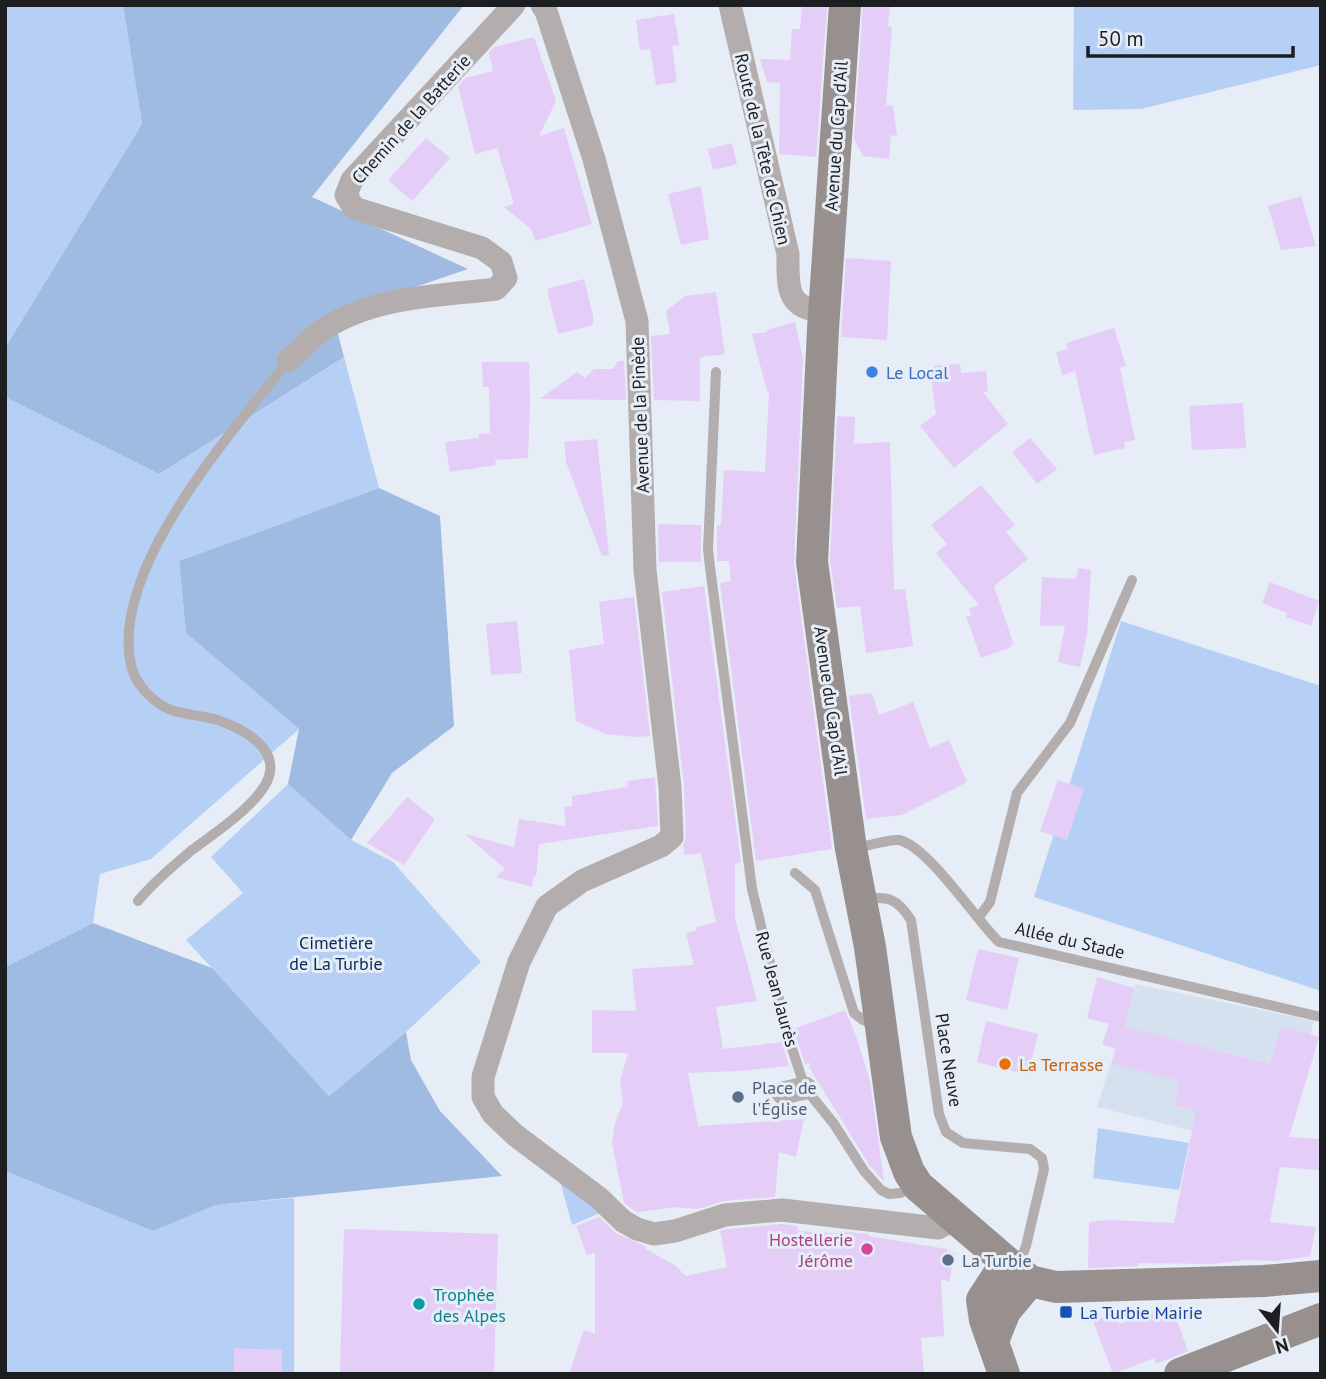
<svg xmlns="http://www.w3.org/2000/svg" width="1326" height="1379" font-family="'PT Sans',sans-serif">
<rect width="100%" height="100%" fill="#e7edf6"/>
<path fill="#d6e1f0" d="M1136 984 1314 1021 1277 1152 1097 1107Z"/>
<g fill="#b6cff4">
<path d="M5 5H123L142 124 5 348Z"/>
<path d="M1074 5H1321V65L1141 109 1073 110Z"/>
<path d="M344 357 379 488 179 561 186 633 299 729 151 859 100 874 93 923 5 967V397L159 474Z"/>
<path d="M1121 621 1321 686V991L1034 897Z"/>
<path d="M288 784 351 840 393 862 481 962 406 1032 329 1096 186 940 243 893 211 857Z"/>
<path d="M1098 1128 1189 1143 1179 1190 1093 1178Z"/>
<path d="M5 1171 153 1231 216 1205 294 1198V1374H5Z"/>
<path d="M560 1181 600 1213 572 1225Z"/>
</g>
<g fill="#a0bbe1">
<path d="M123 5H464L312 197 468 269 333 315 344 357 159 474 5 397V348L142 124Z"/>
<path d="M379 488 440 516 454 726 392 773 351 840 288 784 299 729 186 633 179 561Z"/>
<path d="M93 923 212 968 329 1096 406 1032 411 1060 440 1111 502 1176 216 1205 153 1231 5 1171V967Z"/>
</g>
<g fill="#e4cdf7">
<path d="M802 5H827L816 157 779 154 780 83 767 82 760 59 790 60 792 29H800Z"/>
<path d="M863 5H890L888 26 892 27 886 105 893 106 897 136 891 135 889 159 863 156 854 139Z"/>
<path d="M674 14 679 45 672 46 677 82 656 85 650 49 640 50 636 20Z"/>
<path d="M534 37 556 101 539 136 564 128 592 224 535 241 532 230 504 207 514 204 497 148 475 154 458 87 465 78 493 71 489 53 494 47Z"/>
<path d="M426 138 450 158 412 201 388 180Z"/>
<path d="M732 143 737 164 713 170 708 149Z"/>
<path d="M701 186 709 239 681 245 668 194Z"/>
<path d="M1301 196 1316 246 1281 250 1268 206Z"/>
<path d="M846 258 891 261 887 340 841 337Z"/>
<path d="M584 279 593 316V325L558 334 547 289Z"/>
<path d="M716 292 725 354 700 357V401L654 400 651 336 670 334 666 311 685 296Z"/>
<path d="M795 322 803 358 794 564 832 849 756 861 720 583 731 581 729 561H717V525H721L724 470 765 472 769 392 767 391 752 334 767 332 766 330Z"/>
<path d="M1114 328 1126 366 1120 368 1135 440 1124 442 1125 448 1094 455 1075 371 1062 375 1056 352 1068 349 1066 343Z"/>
<path d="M618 361H624L626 400 540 399 577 372 585 378 594 369H613Z"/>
<path d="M482 362H529L530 400 528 458 495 460 496 465 450 472 445 442 479 438V434L490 433 489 387H483Z"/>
<path d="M960 364 961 373 986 371 988 391 983 392 1008 424 954 468 920 426 936 414 931 375 934 374V366Z"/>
<path d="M1243 403 1246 448 1192 450 1189 406Z"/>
<path d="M837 416 855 417 854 444 890 442 894 590 905 589 913 646 866 653 860 606 837 608 830 561Z"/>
<path d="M1030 438 1057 469 1037 484 1012 452Z"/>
<path d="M597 439 609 555 602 556 566 462 564 442Z"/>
<path d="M981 485 1015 525 1006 532 1028 559 994 586 1014 645 1010 644 1011 647 981 658 966 617 971 615 969 608 979 605 936 553 947 544 931 525Z"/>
<path d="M658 524 701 525V562H659Z"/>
<path d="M1078 568 1091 570 1087 634 1080 667 1058 662 1065 626H1040L1042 577 1076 579Z"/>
<path d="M1270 582 1319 601 1311 626 1286 617 1287 613 1262 603Z"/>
<path d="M704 586 741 863 735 864V918L757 1001 716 1007 723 1049 782 1042 789 1066 740 1071 688 1073 698 1126 804 1119 796 1157 779 1152 775 1197 723 1201 698 1209 675 1207 639 1212V1214L624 1203 612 1143 615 1123 623 1103 620 1082 628 1053H592V1010L636 1011 632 969 694 965 686 933 697 930 696 927 716 922 701 853 685 855 683 846 686 836 684 785 662 592Z"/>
<path d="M634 597 650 736 635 737 606 734 576 721 569 650 604 644 599 602Z"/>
<path d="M517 621 522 673 491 675 486 624Z"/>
<path d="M872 693 879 715 913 702 930 748 949 740 967 782 902 815 866 819 849 696Z"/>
<path d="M655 777 658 826 539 844 536 876H534L532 887 496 877 505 869 465 834 514 847 519 819 566 826 564 807 572 806V796L628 787 627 781Z"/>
<path d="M1058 780 1084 789 1067 840 1040 831Z"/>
<path d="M407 797 435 819 404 865 367 843Z"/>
<path d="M978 949 1019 958 1007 1010 966 1000Z"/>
<path d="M1097 977 1134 988 1125 1027 1270 1064 1281 1026 1319 1037 1289 1137 1321 1139V1170L1280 1167 1270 1222 1316 1227 1310 1256 1278 1261 1246 1260 1213 1264 1138 1263V1266L1088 1268 1089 1222 1110 1220 1174 1223 1196 1111 1174 1105 1180 1081 1112 1064 1116 1049 1102 1044 1109 1024 1087 1018Z"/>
<path d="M845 1010 856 1036 870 1081 884 1181 870 1166 857 1145 809 1067 811 1063 805 1064 794 1029Z"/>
<path d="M986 1021 1038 1034 1028 1075 977 1062Z"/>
<path d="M599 1217 616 1233 645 1246 646 1249 676 1266 686 1276 727 1267 720 1231 728 1229 782 1224 797 1226V1231L837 1233 839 1231 869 1234V1236L947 1249V1251L955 1253 949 1282 941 1279 944 1336 921 1338 924 1374H569L584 1330 595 1334V1253L587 1255 576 1226Z"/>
<path d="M344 1229 498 1234 494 1374H340Z"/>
<path d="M1171 1304 1188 1351 1156 1364 1154 1358 1113 1374 1093 1321 1115 1314 1119 1324Z"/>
<path d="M234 1348 282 1350V1374H234Z"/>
</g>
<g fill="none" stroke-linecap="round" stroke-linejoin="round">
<g stroke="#b3aead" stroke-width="10">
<path d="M716 372 708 549 710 567 752 889 788 1036 805 1088 834 1124 864 1171 881 1190 889 1194 900 1193 916 1187"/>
<path d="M856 848C866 846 890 839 899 840 928 846 977 921 999 942L1321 1017"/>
<path d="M795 873 815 890 854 1013 863 1020 875 1025"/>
<path d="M863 899C888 896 897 898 911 920L939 1114 946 1132 963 1143 1030 1149 1042 1158 1044 1169 1026 1246 1017 1269"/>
<path d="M138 901C154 882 173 866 192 850 213 834 266 800 270 772 274 746 244 730 223 722 207 715 188 716 171 710 155 704 137 686 132 669 106 572 232 433 288 361"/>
<path d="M979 917 990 902 1017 793 1070 723 1132 580"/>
</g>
<g stroke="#b3aead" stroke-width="23">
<path d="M542 5 546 11 594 159 637 321 645 570 670 787 672 837 661 846 582 881 547 906 519 962 483 1077V1097L493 1114 515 1135 599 1198 623 1221 637 1229 654 1234 675 1231 725 1215 782 1210 938 1228 954 1220"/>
<path d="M730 5 788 254C788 285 785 310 825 311"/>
<path d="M288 361C300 350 311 337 324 329 374 296 439 296 496 289L506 278 501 262 482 248 354 208 346 195 352 180 514 5"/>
<path d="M783 1093 805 1088"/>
</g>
<g stroke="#97908f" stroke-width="32">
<path d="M845 5 823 329 812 562 851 849 870 947 896 1137 909 1172 918 1186 1017 1271 1030 1281 1056 1287 1264 1281 1321 1276"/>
<path d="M993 1341 1005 1311 1030 1281"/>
<path d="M1004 1374 985 1320 982 1300 1006 1263"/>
<path d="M1180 1374 1321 1319"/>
</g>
</g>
<circle fill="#3f7fe0" stroke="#e7edf6" stroke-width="2.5" cx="872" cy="372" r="7"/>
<circle fill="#e8710a" stroke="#e7edf6" stroke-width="2.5" cx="1005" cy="1064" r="7"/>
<g fill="#5c6f8a" stroke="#e7edf6" stroke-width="2.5">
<circle cx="738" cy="1097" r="7"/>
<circle cx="948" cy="1260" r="7"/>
</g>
<circle fill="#d1479c" stroke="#e7edf6" stroke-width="2.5" cx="867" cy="1249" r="7"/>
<circle fill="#0f9aa8" stroke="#e7edf6" stroke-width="2.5" cx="419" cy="1304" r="7"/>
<rect fill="#1a4fb4" stroke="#e7edf6" stroke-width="2.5" x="1059" y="1305" width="14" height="14" rx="3.5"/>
<g text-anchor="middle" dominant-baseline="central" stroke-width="6" stroke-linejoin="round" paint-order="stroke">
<g font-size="18" fill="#1c1e21" stroke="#e7edf6">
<text transform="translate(411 119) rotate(-48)">Chemin de la Batterie</text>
<text transform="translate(836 136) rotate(-86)">Avenue du Cap d'Ail</text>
<text transform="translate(763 149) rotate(77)">Route de la Tête de Chien</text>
<text transform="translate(640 415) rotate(-92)">Avenue de la Pinède</text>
<text transform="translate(831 701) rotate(82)">Avenue du Cap d'Ail</text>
<text transform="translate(1070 940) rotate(13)">Allée du Stade</text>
<text transform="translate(777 989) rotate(75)">Rue Jean Jaurès</text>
<text transform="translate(949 1060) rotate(81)">Place Neuve</text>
</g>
<g font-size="18" fill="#366cbe" stroke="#e7edf6" text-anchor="start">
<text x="886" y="372">Le Local</text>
</g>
<g font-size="18" fill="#082a59" stroke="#e7edf6">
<text x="336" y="942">Cimetière<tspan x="336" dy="21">de La Turbie</tspan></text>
</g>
<g font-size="18" fill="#c56008" stroke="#e7edf6" text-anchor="start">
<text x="1019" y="1064">La Terrasse</text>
</g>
<g font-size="18" fill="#4e5e75" stroke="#e7edf6" text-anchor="start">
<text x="752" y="1087">Place de<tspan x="752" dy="21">l'Église</tspan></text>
<text x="962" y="1260">La Turbie</text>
</g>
<g font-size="18" fill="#b23c85" stroke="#e7edf6" text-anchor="end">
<text x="853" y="1239">Hostellerie<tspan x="853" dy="21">Jérôme</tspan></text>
</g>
<g font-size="18" fill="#0d838f" stroke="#e7edf6" text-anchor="start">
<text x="433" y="1294">Trophée<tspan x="433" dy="21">des Alpes</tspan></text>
</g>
<g font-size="18" fill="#164399" stroke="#e7edf6" text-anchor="start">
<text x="1080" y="1312">La Turbie Mairie</text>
</g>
</g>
<rect width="1326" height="1379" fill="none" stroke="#1c1e21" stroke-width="14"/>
<g transform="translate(1277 1330) rotate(163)" stroke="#e7edf6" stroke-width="5" paint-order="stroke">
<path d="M0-5L12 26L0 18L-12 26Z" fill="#1c1e21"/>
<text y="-10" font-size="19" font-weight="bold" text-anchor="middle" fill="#1c1e21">N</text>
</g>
<path d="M1088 46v10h205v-10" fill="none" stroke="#1c1e21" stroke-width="3.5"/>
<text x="1098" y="46" font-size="21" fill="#1c1e21" stroke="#e7edf6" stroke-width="5" paint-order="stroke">50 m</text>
</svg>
